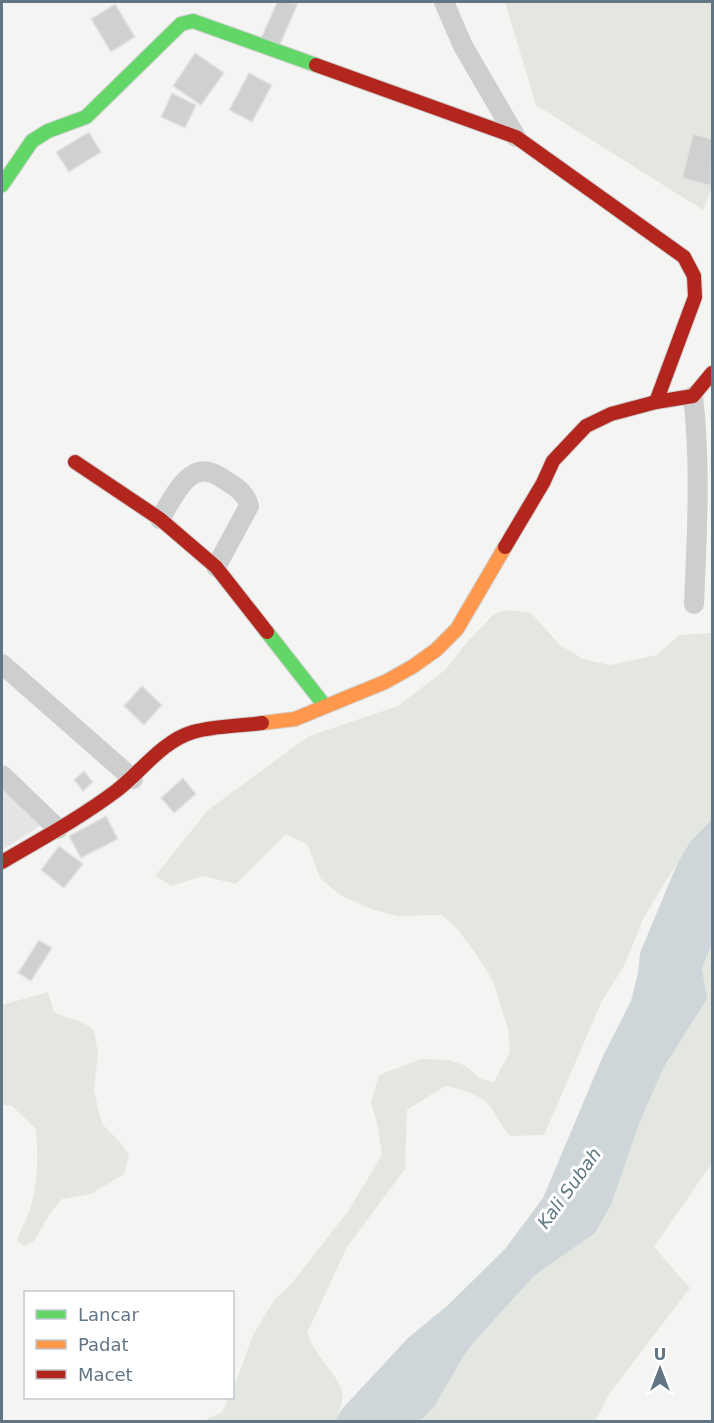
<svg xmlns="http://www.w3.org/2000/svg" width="714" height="1423" font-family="'DejaVu Sans',sans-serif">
<rect width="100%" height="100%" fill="#f4f4f2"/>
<path fill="#e3e4e3" d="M2 785 43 824 2 850Z"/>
<g fill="#e4e7e0">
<path d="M505 2H712V188L703 210 536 105Z"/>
<path d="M509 610 531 613 560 645 583 659 610 665 657 655 679 635 712 633V819L690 842 644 917 625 964 601 1003 544 1135 510 1136C501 1126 495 1110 485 1101 473 1092 459 1089 445 1086L407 1110 405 1169 347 1247 307 1333C311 1341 315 1351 321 1358 338 1382 352 1391 334 1421H203L222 1412 229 1398H232L233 1390 253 1335 275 1299 292 1283 349 1210 382 1155 377 1123 371 1102 379 1075 421 1059 449 1060 466 1066 481 1079 494 1082 510 1052 508 1029 493 981 476 954 458 930 442 915 397 916 371 909 340 895 320 878 308 845 286 834 236 884 202 876 172 886 155 876 208 810 309 736 398 706 445 670 468 641 494 614Z"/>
<path d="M712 944V1163L654 1247 690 1288 609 1394 595 1421 421 1422 434 1407 463 1357 474 1342 534 1276 595 1233 611 1205 639 1124 664 1067 707 999 702 968Z"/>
<path d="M48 992 54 1012C68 1019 82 1020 94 1030L98 1053 94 1090 100 1117 103 1125 120 1142 129 1155 124 1174 91 1194 62 1199 49 1215 34 1241 24 1246 17 1241C20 1228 28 1218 31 1206 38 1181 38 1154 36 1129L12 1106 2 1104V1005Z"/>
</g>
<path fill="#ced6d9" d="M712 819V944L702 968 707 999 664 1067 639 1124 611 1205 595 1233 534 1276 474 1342 463 1357 434 1407 421 1421H334L342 1409 408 1338 447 1306 505 1249 543 1198 603 1056 631 1001 638 973 640 953 678 862 690 842Z"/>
<g fill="#cfd0d0" stroke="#e3e3e2" stroke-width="1.5">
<path d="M277 2 298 3 277 51 259 43Z"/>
<path d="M115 4 135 37 111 52 91 19Z"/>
<path d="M195 53 224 73 201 105 173 86Z"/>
<path d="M249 73 272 85 252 122 229 110Z"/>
<path d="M172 93 196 105 185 128 161 117Z"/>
<path d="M89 132 101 152 69 172 56 152Z"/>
<path d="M693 134 712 139 711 186 682 178Z"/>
<path d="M142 686 162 705 144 725 124 706Z"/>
<path d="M84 771 93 782 83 791 74 780Z"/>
<path d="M183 778 196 794 174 813 161 798Z"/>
<path d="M106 816 118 839 81 858 69 836Z"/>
<path d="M59 846 83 864 64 888 41 870Z"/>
<path d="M39 940 52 948 31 981 18 973Z"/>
</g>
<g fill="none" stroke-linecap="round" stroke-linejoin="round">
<g stroke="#d0d2d2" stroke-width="16">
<g id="fast">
<path d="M2 185 32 141 48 131 86 117 181 24 193 21 316 65"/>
<path d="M267 632 325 706"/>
</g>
</g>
<g stroke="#d0d2d2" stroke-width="16">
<path id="slow" d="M262 723 295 719 385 682 412 667 436 650 457 629 505 547"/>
</g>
<g stroke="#d0d2d2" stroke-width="16">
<g id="jam">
<path d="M316 65 516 137 684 257 694 276 695 297 656 402"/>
<path d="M75 462 160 519 216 567 267 632"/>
<path d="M505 547 543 483 553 461 586 426 611 414 656 402 693 396 712 373"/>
<path d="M2 862C41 839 80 818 116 791 140 773 162 741 193 732 213 726 240 726 262 723"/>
</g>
</g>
<g stroke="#cdcfcf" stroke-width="20">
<path d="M444 2 463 46 516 137"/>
<path d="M693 396C701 465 697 534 694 604"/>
<path d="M160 519C171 502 187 463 212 473 218 475 223 479 228 482 239 489 246 494 249 506L216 567"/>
<path d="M2 664 133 779"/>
<path d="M2 775 58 829"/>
</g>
<use href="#fast" stroke="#63d668" stroke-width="14"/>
<use href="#slow" stroke="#ff974d" stroke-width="14"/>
<use href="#jam" stroke="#b3261e" stroke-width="14"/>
</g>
<g text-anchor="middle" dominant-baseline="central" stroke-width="6" stroke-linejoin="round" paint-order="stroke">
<g font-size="18" font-style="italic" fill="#5d7882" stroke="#fff">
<text transform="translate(569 1188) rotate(-54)">Kali Subah</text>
</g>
</g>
<rect width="714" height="1423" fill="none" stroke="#627584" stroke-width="6"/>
<rect x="24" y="1291" width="210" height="108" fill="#ffffff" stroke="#c0c8ce" stroke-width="1.5"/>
<rect x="36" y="1310" width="30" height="9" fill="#63d668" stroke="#c0c8ce" stroke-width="1.5"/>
<text x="78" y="1321" font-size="18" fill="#627584">Lancar</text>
<rect x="36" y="1340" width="30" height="9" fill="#ff974d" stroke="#c0c8ce" stroke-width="1.5"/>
<text x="78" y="1351" font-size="18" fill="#627584">Padat</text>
<rect x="36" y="1370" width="30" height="9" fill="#b3261e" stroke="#c0c8ce" stroke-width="1.5"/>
<text x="78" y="1381" font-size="18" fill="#627584">Macet</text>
<g transform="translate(660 1369)" stroke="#ffffff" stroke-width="4.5" paint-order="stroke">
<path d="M0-4.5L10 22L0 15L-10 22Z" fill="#627584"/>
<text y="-9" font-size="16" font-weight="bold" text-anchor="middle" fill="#627584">U</text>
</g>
</svg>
